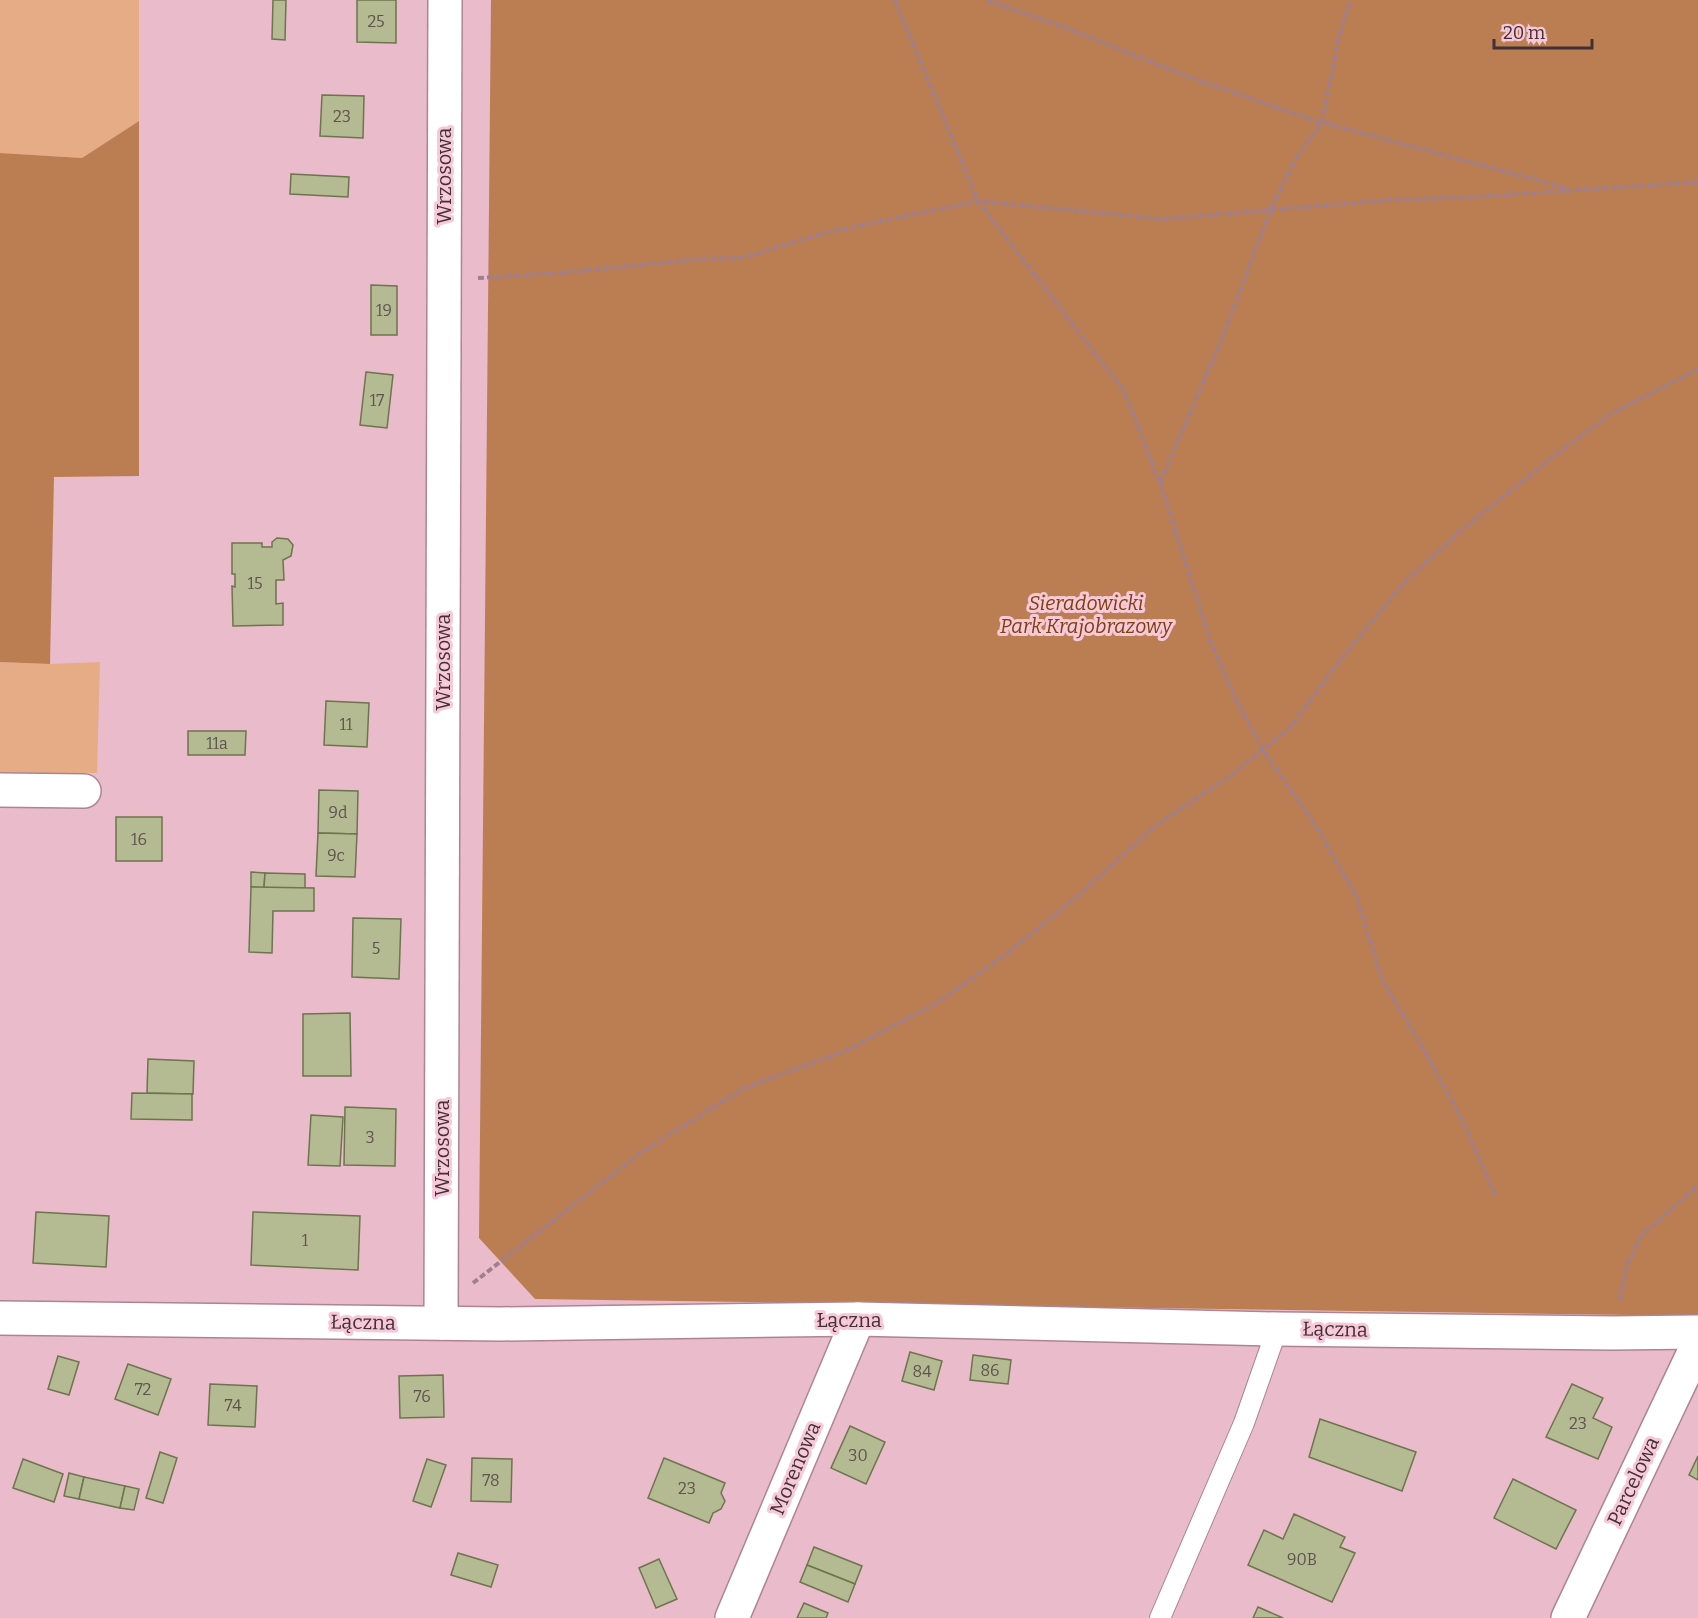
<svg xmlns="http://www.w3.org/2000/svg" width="1698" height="1618" font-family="Bitter,serif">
<rect width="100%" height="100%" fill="#e9bbcb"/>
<g fill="#e6ac85">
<path d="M0 0H139V121L82 158 0 153Z"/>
<path d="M0 662 50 664 100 662 97 773H0Z"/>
</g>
<g fill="#bb7e53">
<path d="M491 0H1698V1316L535 1299 479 1238Z"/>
<path d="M139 121V476L54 477 50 664 0 662V153L82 158Z"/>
</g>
<g fill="#b4bb92" stroke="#6e744e" stroke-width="1.5">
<path d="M273 0H286L285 40 272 39Z"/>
<path d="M357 0H396V43L357 42Z"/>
<path d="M322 95 364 96 363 138 320 136Z"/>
<path d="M291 174 349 177 348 197 290 194Z"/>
<path d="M371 285 397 286V335H371Z"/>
<path d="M366 372 393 375 387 428 360 425Z"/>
<path d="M277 538 288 539 293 545 291 556 283 560 284 580H276V604L283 603V625L233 626 232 586 235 587V574H232V543H262V547H272V542Z"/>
<path d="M326 701 369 703 367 747 324 745Z"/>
<path d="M188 731H246L245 755H188Z"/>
<path d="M319 790 358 791 357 834 318 833Z"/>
<rect x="116" y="817" width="46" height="44"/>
<path d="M318 833 357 834 355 877 316 876Z"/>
<path d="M251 872 265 873 264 888 251 887Z"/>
<path d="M265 873 305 874V888H264Z"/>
<path d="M251 887 314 888V911H273L272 953 249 952Z"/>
<path d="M353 918 401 919 399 979 352 977Z"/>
<path d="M350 1013 351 1076H303V1014Z"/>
<path d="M148 1059 194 1061 193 1094 147 1093Z"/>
<path d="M132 1093 192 1094V1120L131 1119Z"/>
<path d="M345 1107 396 1109 395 1166 344 1165Z"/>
<path d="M311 1115 343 1117 340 1166 308 1165Z"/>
<path d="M36 1212 109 1216 106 1267 33 1263Z"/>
<path d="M253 1212 360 1216 358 1270 251 1265Z"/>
<path d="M910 1352 942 1361 934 1390 902 1381Z"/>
<path d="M973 1355 1011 1360 1008 1384 970 1380Z"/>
<path d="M58 1356 79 1362 69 1395 48 1389Z"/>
<path d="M128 1364 171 1379 158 1415 115 1399Z"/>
<path d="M443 1375 444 1417 400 1418 399 1376Z"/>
<path d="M210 1384 257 1386 255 1427 208 1425Z"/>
<path d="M1572 1384 1603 1398 1593 1418 1612 1427 1598 1459 1546 1437Z"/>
<path d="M1320 1419 1416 1452 1402 1491 1309 1457Z"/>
<path d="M850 1426 885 1442 866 1484 831 1468Z"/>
<path d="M160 1452 177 1458 163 1503 146 1498Z"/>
<path d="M1698 1456V1480L1689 1475Z"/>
<path d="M472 1458 512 1459 511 1502 471 1501Z"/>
<path d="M664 1458 725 1483 721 1493 725 1501 721 1509 713 1513 709 1523 648 1498Z"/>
<path d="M23 1459 63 1474 54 1502 13 1488Z"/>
<path d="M427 1459 446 1465 431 1507 413 1501Z"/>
<path d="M69 1473 84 1477 79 1499 64 1496Z"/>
<path d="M84 1477 125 1486 120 1508 79 1499Z"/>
<path d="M1513 1479 1576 1510 1556 1549 1494 1518Z"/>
<path d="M125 1486 139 1489 134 1510 120 1508Z"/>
<path d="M1294 1514 1345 1537 1340 1547 1355 1553 1332 1602 1248 1565 1264 1530 1283 1539Z"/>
<path d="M814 1547 862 1566 855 1584 807 1565Z"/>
<path d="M458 1553 498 1565 491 1587 451 1575Z"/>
<path d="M659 1559 677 1599 656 1608 639 1568Z"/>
<path d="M807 1565 855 1584 848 1602 800 1582Z"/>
<path d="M804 1603 828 1613 826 1618H797Z"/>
<path d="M1258 1607 1283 1618H1253Z"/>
</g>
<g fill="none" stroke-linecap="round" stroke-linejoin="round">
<g stroke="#ae8493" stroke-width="22">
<path id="lane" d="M1160 1618 1244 1423 1277 1329"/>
</g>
<g stroke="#ae8493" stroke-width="36">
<g id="street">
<path d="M0 790 84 791"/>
<path d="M0 1318 500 1324 858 1319 1277 1329 1613 1333 1698 1332"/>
<path d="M441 1323 445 0"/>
<path d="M732 1618 858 1319"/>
<path d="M1568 1618 1698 1344"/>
</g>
</g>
<g stroke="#a07f8b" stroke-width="4" stroke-dasharray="6 3" stroke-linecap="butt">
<path d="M895 0 978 201 1124 391 1162 488 1211 643 1236 699 1263 750 1315 825 1356 895 1382 979 1427 1055 1463 1122 1496 1197"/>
<path d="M987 0 1069 29 1189 77 1313 120 1570 189"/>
<path d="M478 278 559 273 700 259 742 258 825 233 978 201 1162 219 1389 200 1474 197 1698 182"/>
<path d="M1160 483 1221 341 1271 209 1297 157 1322 122 1339 36 1351 0"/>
<path d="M473 1283 639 1154 744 1088 848 1050 940 1001 1004 956 1079 895 1155 826 1230 776 1290 728 1342 658 1403 584 1457 534 1550 459 1609 415 1698 369"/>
<path d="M1620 1300 1627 1265 1641 1236 1698 1186"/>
</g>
<use href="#lane" stroke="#fff" stroke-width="20"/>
<use href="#street" stroke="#fff" stroke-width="33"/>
</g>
<g text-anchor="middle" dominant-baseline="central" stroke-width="6" stroke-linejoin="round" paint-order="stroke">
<g font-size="16" fill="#5e534e">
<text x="376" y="21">25</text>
<text x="342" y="116">23</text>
<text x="384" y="310">19</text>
<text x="377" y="400">17</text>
<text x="255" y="583">15</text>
<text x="346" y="724">11</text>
<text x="217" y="743">11a</text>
<text x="338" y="812">9d</text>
<text x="139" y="839">16</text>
<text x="336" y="855">9c</text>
<text x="376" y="948">5</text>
<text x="370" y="1137">3</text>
<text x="305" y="1240">1</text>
<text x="990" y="1370">86</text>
<text x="922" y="1371">84</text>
<text x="143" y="1389">72</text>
<text x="422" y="1396">76</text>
<text x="233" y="1405">74</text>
<text x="1578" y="1423">23</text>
<text x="858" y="1455">30</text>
<text x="491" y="1480">78</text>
<text x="687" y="1488">23</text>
<text x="1302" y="1559">90B</text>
</g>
<g font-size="20" fill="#423037" stroke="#f7c8d8">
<text transform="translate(444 176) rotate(-90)">Wrzosowa</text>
<text transform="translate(443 662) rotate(-90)">Wrzosowa</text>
<text transform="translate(442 1148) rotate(-90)">Wrzosowa</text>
<text x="849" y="1320">Łączna</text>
<text transform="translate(363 1322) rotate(1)">Łączna</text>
<text transform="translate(1335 1329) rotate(1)">Łączna</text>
<text transform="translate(795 1468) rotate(-67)">Morenowa</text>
<text transform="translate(1633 1481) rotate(-65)">Parcelowa</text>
</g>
<g font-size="20" font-style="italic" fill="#7b410e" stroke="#f7c8d8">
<text x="1086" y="603">Sieradowicki<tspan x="1086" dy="23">Park Krajobrazowy</tspan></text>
</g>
</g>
<path d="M1494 39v9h98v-9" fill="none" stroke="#423037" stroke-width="3"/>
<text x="1503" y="39" font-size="18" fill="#423037" stroke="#f7c8d8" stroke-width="4.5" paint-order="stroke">20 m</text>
</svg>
